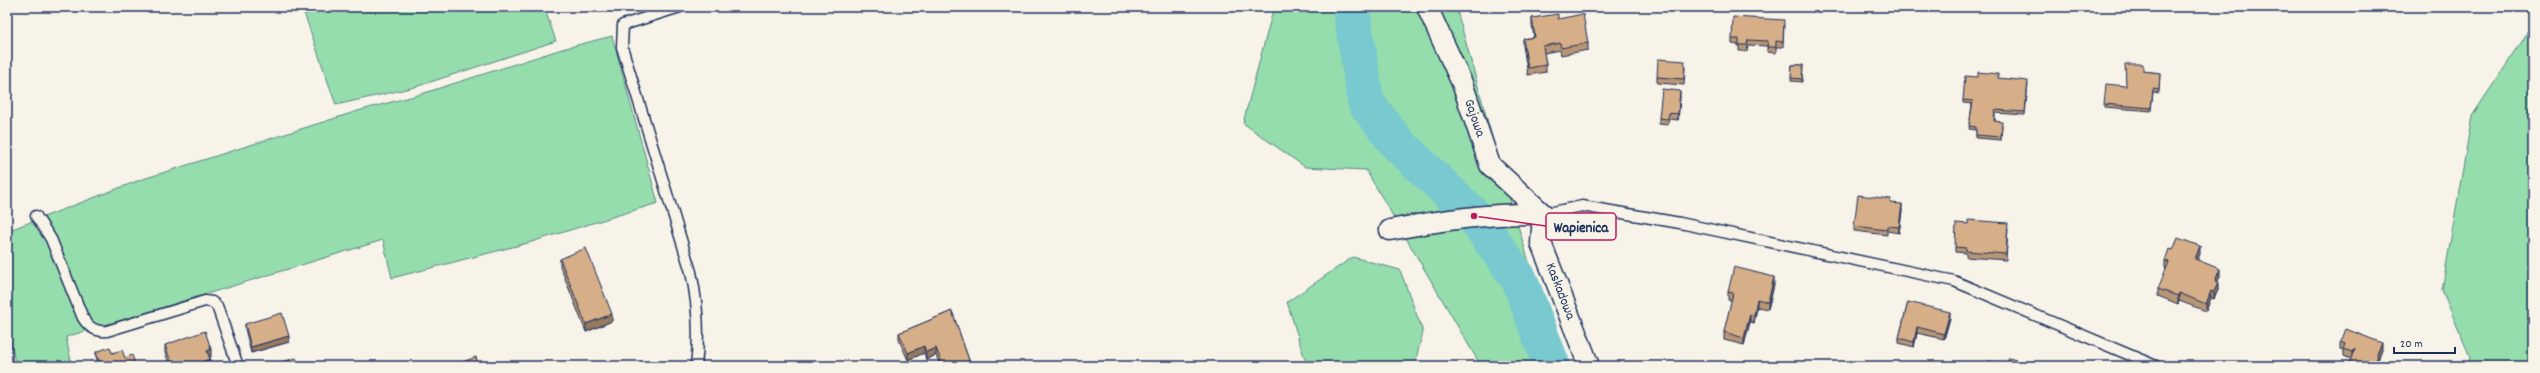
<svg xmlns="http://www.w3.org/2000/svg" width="2540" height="373" font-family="Dekko,sans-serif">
<rect width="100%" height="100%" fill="#f7f3e8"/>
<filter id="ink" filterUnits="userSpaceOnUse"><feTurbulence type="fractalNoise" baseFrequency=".025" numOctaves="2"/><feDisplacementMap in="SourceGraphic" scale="8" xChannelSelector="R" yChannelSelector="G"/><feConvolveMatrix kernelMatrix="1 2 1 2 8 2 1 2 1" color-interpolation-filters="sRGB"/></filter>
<g filter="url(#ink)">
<g fill="#95ddac" stroke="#588685">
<path d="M302 7H544L556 41 415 87 336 105Z"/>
<path d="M1271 7H1456L1499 162 1560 366H1481L1366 170 1305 167 1243 123 1272 14Z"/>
<path d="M2533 20V366H2468L2470 357 2442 290 2472 116 2523 40Z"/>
<path d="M612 36 658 203 528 243 392 278 383 240 66 337 72 366H16L7 326V231L140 180 361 110 418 95 562 49Z"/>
<path d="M1353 257 1400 270 1423 332 1414 366H1307L1287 302Z"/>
</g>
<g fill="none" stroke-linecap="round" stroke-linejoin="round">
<path stroke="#78c9d0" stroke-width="37" d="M1353 7 1352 14 1366 103 1398 144 1474 216 1519 279 1552 366"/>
<g stroke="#1b2f5e" stroke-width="13">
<g id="service">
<path d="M680 7 623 25 622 47 691 272C698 304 700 333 696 366"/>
<path d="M1543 214 1582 206 1680 223 1954 281 2156 366"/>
<path d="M36 216 51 239 83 318C89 328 96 332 107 331L205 301 212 302 217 306 238 366"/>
</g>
</g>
<g stroke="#1b2f5e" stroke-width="23">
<g id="minor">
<path id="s1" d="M1427 7 1462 83 1490 165 1543 214"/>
<path id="s2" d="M1543 214 1541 243 1589 366"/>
<path d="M1390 230C1442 220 1490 213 1543 214"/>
</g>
</g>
<use href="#service" stroke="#f7f3e8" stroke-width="10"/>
<use href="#minor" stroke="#f7f3e8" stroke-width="20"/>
</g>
<g fill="#b89675" stroke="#1b2f5e">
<path d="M1656 7H1672V9Z"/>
<path d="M1532 18 1558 19 1588 43V50L1561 55 1560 50 1544 53 1546 65V72L1528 75 1523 46V39L1534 37 1532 26Z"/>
<path d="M1784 25 1783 47H1776V53L1767 52V46L1748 45 1747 51H1739V45L1732 44V39Z"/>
<path d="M1792 65H1803L1802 82 1791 81Z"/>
<path d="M1685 67 1684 85 1657 83V77Z"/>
<path d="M2143 71 2160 73 2159 93 2153 92 2151 111 2104 107V104Z"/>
<path d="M1998 78 2028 84 2025 115 1995 113V121L2002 125 2001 140 1976 138V130L1969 129 1972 104 1963 103V100Z"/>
<path d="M1680 97 1678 120 1669 119 1668 125 1659 124V118Z"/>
<path d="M1891 203 1902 210 1899 233 1887 231V235L1854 231V226Z"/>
<path d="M2008 229 2006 260 1966 257V253L1955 252V247Z"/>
<path d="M2173 250 2200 254 2197 260 2220 276 2217 282 2218 290 2214 299 2211 298 2206 311 2179 301 2178 304 2158 296V289L2166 269 2165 268V261Z"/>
<path d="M560 259 612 321 586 332 560 266Z"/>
<path d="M1774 285 1768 309 1757 307 1754 323 1750 322 1744 345 1724 340V332L1732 300H1728V292Z"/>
<path d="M1908 302 1950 318 1944 339 1917 333 1914 347 1899 343V338Z"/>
<path d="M952 311 971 366H940L936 355 926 360 924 353 908 360 899 340V333Z"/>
<path d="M245 324 289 342 251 353 245 329Z"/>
<path d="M2341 342 2382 350 2376 364 2351 359 2344 356V351L2341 350Z"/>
<path d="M165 345 211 357H209L210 366 170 365 165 353Z"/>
<path d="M96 352 112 353 125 358 136 366H99L96 357Z"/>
</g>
<g fill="#967a5f" stroke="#1b2f5e">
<path d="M1680 91V97L1678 120V114Z"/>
<path d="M1902 204V210L1899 233V227Z"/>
<path d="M2200 246V254L2195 266V259Z"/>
<path d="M2220 269V276L2215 289V281Z"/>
<path d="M1774 277V285L1768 309V302Z"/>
<path d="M2218 283V290L2214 299V292Z"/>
<path d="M2211 291V298L2206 311V304Z"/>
<path d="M2179 293V301L2178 304V296Z"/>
<path d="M1757 299V307L1754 323V315Z"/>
<path d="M1950 312V318L1944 339V334Z"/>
<path d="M612 314V321L586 332V324Z"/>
<path d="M1750 314V322L1744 345V338Z"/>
<path d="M1917 327V333L1914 347V342Z"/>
<path d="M289 336V342L251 353V347Z"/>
<path d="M2382 343V350L2376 366 2374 363Z"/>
<path d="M924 346V353L908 360V353Z"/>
<path d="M936 348V355L926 360V352Z"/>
<path d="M2355 348 2352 359V352Z"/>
<path d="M211 349V357L207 358V351Z"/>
<path d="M210 359V366H204V361Z"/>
</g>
<g fill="#d6ae88" stroke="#1b2f5e">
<path d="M1558 14V19L1583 14 1588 43 1561 48 1560 43 1543 46 1546 65 1528 68 1523 39 1535 37 1532 18Z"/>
<path d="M1733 17 1784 20 1783 42 1776 41V47H1767L1768 41 1748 40 1747 45H1739V39H1732Z"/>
<path d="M1658 59 1685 61 1684 79 1657 77Z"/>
<path d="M2125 64H2143V71L2160 73 2159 90 2153 89 2151 108 2104 104 2106 84 2126 86Z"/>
<path d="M1792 65H1803L1802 79 1791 78Z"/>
<path d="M1978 72 1998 74V78L2028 81 2025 112 1995 110 1994 121 2002 122 2001 137 1976 135V127L1969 126 1973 101 1963 100 1965 76 1978 77Z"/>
<path d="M1662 89 1680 91 1678 114 1669 113 1668 119 1659 118Z"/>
<path d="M1858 195 1891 199 1890 203 1902 204 1899 227 1887 226V230L1854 226Z"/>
<path d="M1968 220 2008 223 2006 254 1966 251V248L1955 247 1956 223 1968 224Z"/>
<path d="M2178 238 2200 246 2195 259 2220 269 2215 281 2218 283 2214 292 2211 291 2206 304 2179 293 2178 296 2158 289 2169 262 2165 261 2169 249 2173 250Z"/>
<path d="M586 248 612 314 586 324 560 259Z"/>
<path d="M1734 267 1774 277 1768 302 1757 299 1754 315 1750 314 1744 338 1724 332 1733 293 1728 292Z"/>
<path d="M1908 302 1950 312 1944 334 1917 327 1914 342 1899 338Z"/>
<path d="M952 311 971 366H943L936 348 926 352 924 346 908 353 899 333Z"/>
<path d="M282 313 289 336 251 347 245 324Z"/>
<path d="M2346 329 2382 343 2374 363 2381 366H2348L2355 348 2352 352 2344 349 2346 344 2341 342Z"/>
<path d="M205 331 211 349 207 351 210 359 204 361 206 366H168L172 365 165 345Z"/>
<path d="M110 347 112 353 122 350 125 358 132 355 136 366H101L96 352Z"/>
<path d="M476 357 479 366H452Z"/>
<path d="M296 358 299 366H268Z"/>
<path d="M2009 358 2016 360 2015 365 2016 366H1986L1988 361 2007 363Z"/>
<path d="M497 361 499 366H484Z"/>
</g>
</g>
<g text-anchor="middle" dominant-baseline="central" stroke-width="3" stroke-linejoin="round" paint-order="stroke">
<g font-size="14" fill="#1b2f5e" stroke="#f7f3e8">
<text stroke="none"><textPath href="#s1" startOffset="121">Gajowa</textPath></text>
<text stroke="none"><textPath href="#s2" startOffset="81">Kaskadowa</textPath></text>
</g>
</g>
<path fill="none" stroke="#c2185b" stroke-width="1.5" d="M1474 216L1546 226"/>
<circle fill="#c2185b" stroke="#f7f3e8" stroke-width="1.5" cx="1474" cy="216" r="4"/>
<rect fill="#f7f3e8" stroke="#c2185b" stroke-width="1.5" x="1546" y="213" width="70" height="27" rx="4"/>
<g font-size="15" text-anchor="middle" font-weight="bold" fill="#1b2f5e">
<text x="1581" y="232">Wapienica</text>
</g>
<rect width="2540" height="373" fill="none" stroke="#f7f3e8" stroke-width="24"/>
<rect x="12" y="12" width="2516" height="349" fill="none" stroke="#1b2f5e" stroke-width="1.5" filter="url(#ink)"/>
<path d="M2394 347v6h61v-6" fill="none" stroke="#1b2f5e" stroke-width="2"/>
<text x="2400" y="347" font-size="12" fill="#1b2f5e" stroke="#f7f3e8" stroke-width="3" paint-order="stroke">20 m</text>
</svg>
